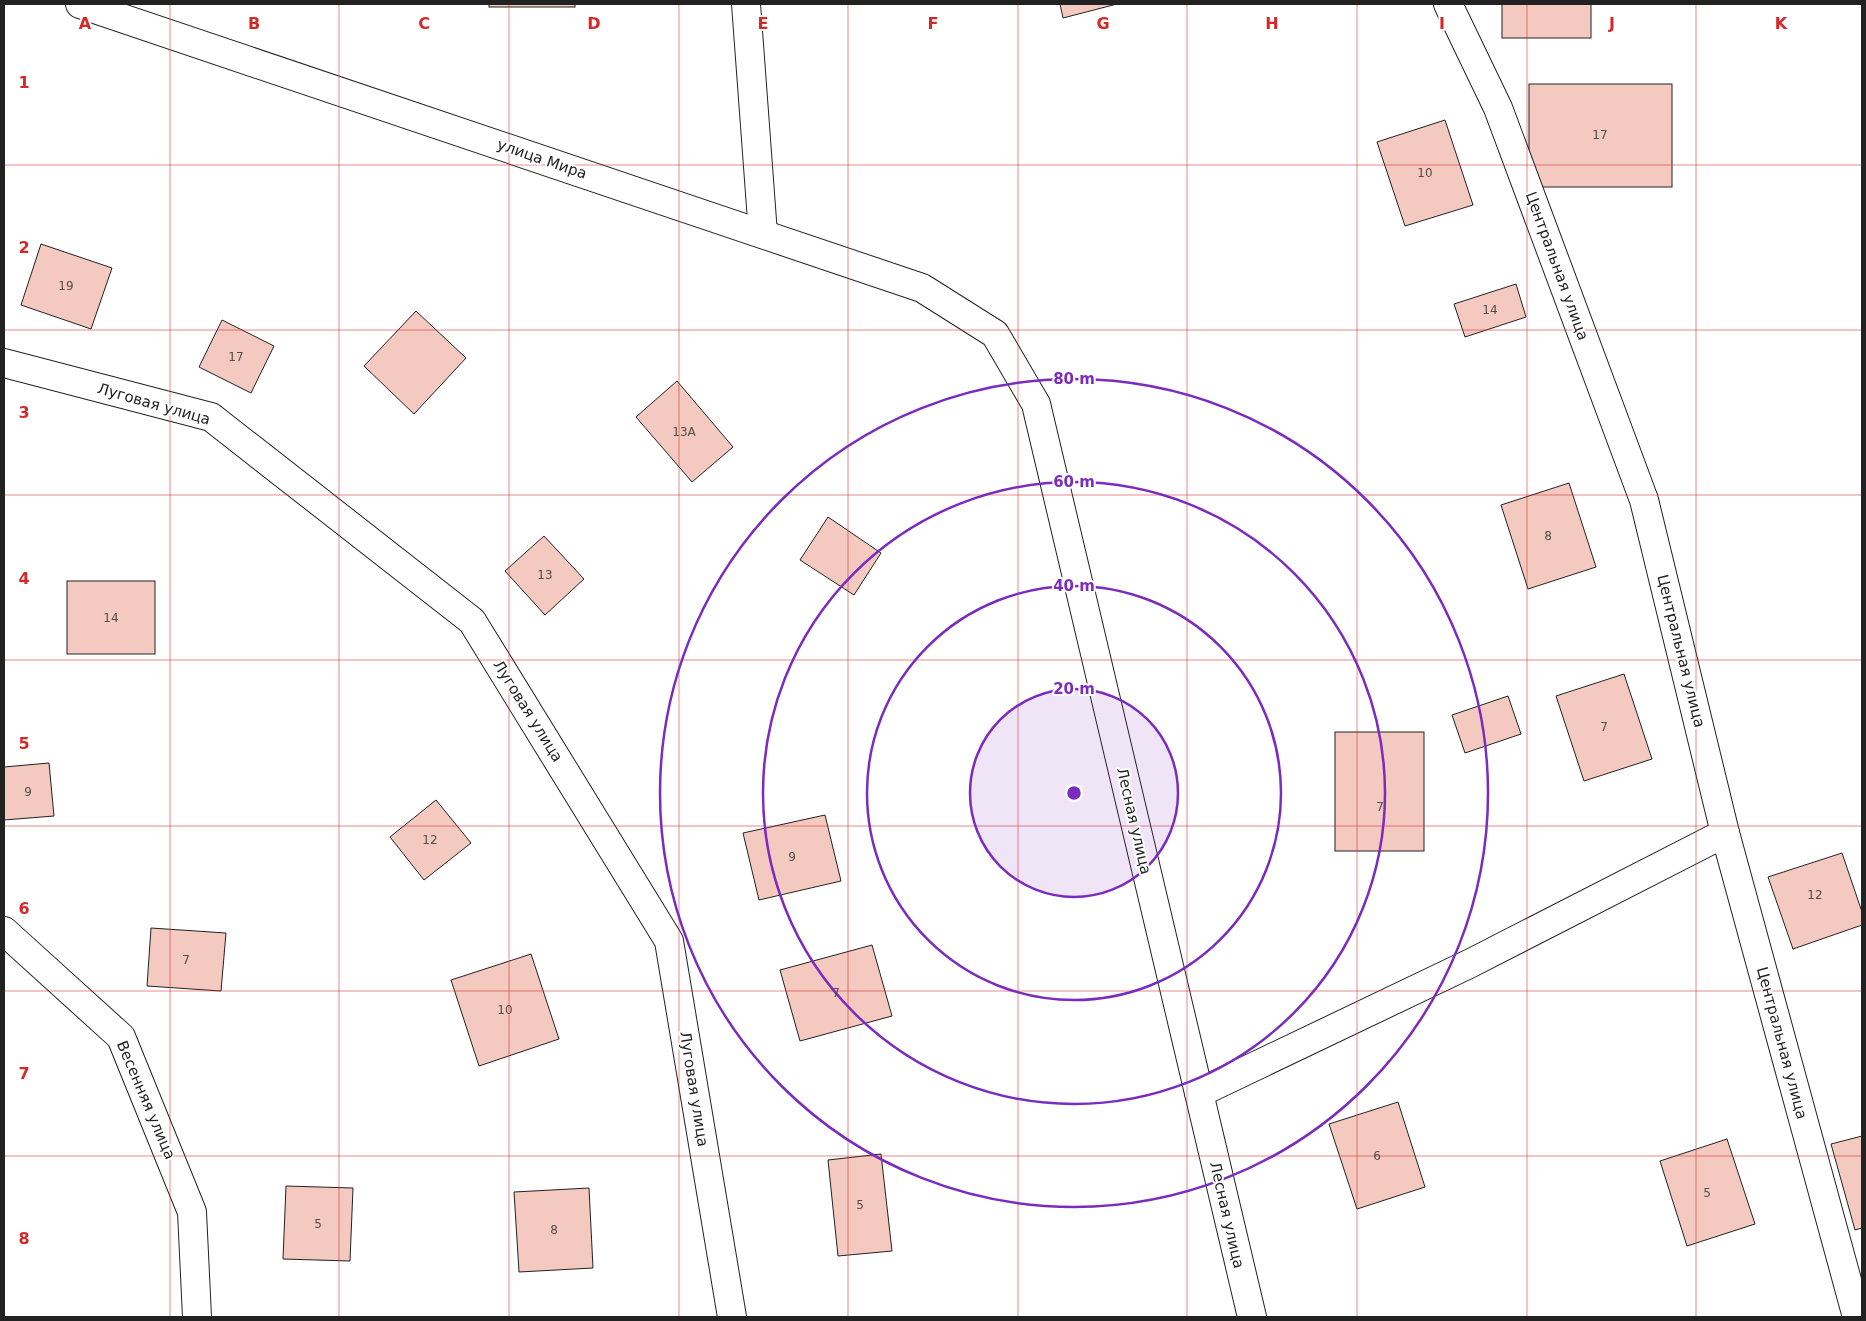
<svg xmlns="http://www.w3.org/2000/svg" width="1866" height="1321" font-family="'DejaVu Sans',sans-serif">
<rect width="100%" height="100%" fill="#fff"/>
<g fill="#f3c9c0" stroke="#222">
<rect x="489" y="4" width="86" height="3"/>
<path d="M1060 4H1117L1063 18Z"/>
<rect x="1502" y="4" width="89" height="34"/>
<rect x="1529" y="84" width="143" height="103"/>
<path d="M1445 120 1473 205 1405 226 1377 142Z"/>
<path d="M41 244 112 268 91 329 21 305Z"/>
<path d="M1516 284 1526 317 1465 337 1454 304Z"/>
<path d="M416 311 466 358 414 414 364 366Z"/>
<path d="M222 320 274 346 251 393 199 367Z"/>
<path d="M677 381 733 447 692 482 636 417Z"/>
<path d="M1569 483 1596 567 1528 589 1501 505Z"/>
<path d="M828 517 881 553 854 595 800 560Z"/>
<path d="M544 536 584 579 545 615 505 571Z"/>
<rect x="67" y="581" width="88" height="73"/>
<path d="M1624 674 1652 759 1584 781 1556 696Z"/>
<path d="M1508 696 1521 734 1465 753 1452 715Z"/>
<rect x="1335" y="732" width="89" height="119"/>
<path d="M49 763 54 816 4 820V767Z"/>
<path d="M436 800 471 843 424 880 390 837Z"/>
<path d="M825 815 841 881 759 900 743 833Z"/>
<path d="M1842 853 1862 912V925L1793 949 1768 877Z"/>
<path d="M151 928 226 933 221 991 147 986Z"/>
<path d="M872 945 892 1016 800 1041 780 970Z"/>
<path d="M531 954 559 1039 479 1066 451 980Z"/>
<path d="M1398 1102 1425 1187 1357 1209 1329 1124Z"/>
<path d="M1862 1136V1228L1855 1230 1831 1144Z"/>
<path d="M1727 1139 1755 1224 1687 1246 1660 1161Z"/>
<path d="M881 1154 892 1251 838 1256 828 1160Z"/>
<path d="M286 1186 353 1188 350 1261 283 1259Z"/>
<path d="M589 1188 593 1268 519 1272 514 1192Z"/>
</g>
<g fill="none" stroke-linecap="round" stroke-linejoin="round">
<g stroke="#222" stroke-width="30">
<g id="minor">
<path d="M80 4 922 288 995 334 1036 404 1252 1317"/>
<path d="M746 4 763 234"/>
<path d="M1448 4 1498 108 1644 500 1725 833 1857 1317"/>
<path d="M4 363 211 417 472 621 669 941 732 1317"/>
<path d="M4 931 121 1037 192 1212 197 1317"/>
<path d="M1199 1093 1471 963 1725 833"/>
</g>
</g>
<use href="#minor" stroke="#fff" stroke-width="28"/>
</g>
<path fill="none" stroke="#d62828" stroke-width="1" stroke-opacity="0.55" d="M170 4V1317M339 4V1317M509 4V1317M679 4V1317M848 4V1317M1018 4V1317M1187 4V1317M1357 4V1317M1527 4V1317M1696 4V1317M4 165H1862M4 330H1862M4 495H1862M4 660H1862M4 826H1862M4 991H1862M4 1156H1862"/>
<circle cx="1074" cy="793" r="104" fill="#7b2cbf" fill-opacity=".12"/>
<g fill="none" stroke="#7b2cbf" stroke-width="2.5">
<circle cx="1074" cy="793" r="104"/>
<circle cx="1074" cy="793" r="207"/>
<circle cx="1074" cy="793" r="311"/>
<circle cx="1074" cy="793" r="414"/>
</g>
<g text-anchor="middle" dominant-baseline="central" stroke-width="4" stroke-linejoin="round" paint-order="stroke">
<g font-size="12" fill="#564c4a">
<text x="1600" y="135">17</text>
<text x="1425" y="173">10</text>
<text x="66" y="286">19</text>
<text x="1490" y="310">14</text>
<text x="236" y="357">17</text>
<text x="684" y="432">13А</text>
<text x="1548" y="536">8</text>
<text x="545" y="575">13</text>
<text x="111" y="618">14</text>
<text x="1604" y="727">7</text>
<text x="28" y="792">9</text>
<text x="1380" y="807">7</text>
<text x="430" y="840">12</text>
<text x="792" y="857">9</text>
<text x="1815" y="895">12</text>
<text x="186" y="960">7</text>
<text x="836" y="993">7</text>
<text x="505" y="1010">10</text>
<text x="1377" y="1156">6</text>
<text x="1707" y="1193">5</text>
<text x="860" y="1205">5</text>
<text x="318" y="1224">5</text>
<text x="554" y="1230">8</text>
</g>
<g font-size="15" fill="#222" stroke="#fff">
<text transform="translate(542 159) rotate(19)">улица Мира</text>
<text transform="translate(1557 266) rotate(70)">Центральная улица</text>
<text transform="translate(154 404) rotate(16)">Луговая улица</text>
<text transform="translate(1681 651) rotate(76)">Центральная улица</text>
<text transform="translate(528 711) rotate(58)">Луговая улица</text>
<text transform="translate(1134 821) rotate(77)">Лесная улица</text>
<text transform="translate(1782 1043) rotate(75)">Центральная улица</text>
<text transform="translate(694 1089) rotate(81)">Луговая улица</text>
<text transform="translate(146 1100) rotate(67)">Весенняя улица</text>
<text transform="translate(1227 1215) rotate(77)">Лесная улица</text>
</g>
</g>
<g font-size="16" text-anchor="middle" font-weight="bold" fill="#d62828" stroke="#fff" stroke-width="4" stroke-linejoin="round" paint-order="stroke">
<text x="85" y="29">A</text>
<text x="254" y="29">B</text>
<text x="424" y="29">C</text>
<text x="594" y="29">D</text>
<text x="763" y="29">E</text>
<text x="933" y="29">F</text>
<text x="1103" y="29">G</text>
<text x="1272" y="29">H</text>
<text x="1442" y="29">I</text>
<text x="1612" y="29">J</text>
<text x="1781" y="29">K</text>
<text x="24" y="88">1</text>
<text x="24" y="253">2</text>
<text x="24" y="418">3</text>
<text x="24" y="584">4</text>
<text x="24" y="749">5</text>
<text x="24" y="914">6</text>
<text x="24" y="1079">7</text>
<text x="24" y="1244">8</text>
</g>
<circle cx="1074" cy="793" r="8" fill="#7b2cbf" stroke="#fff" stroke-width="2.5"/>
<g font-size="15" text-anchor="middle" font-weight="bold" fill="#7b2cbf" stroke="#fff" stroke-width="4" stroke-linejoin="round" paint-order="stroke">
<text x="1074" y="384">80 m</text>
<text x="1074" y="487">60 m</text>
<text x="1074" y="591">40 m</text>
<text x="1074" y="694">20 m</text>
</g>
<rect width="1866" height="1321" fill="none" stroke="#222222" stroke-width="10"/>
</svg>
